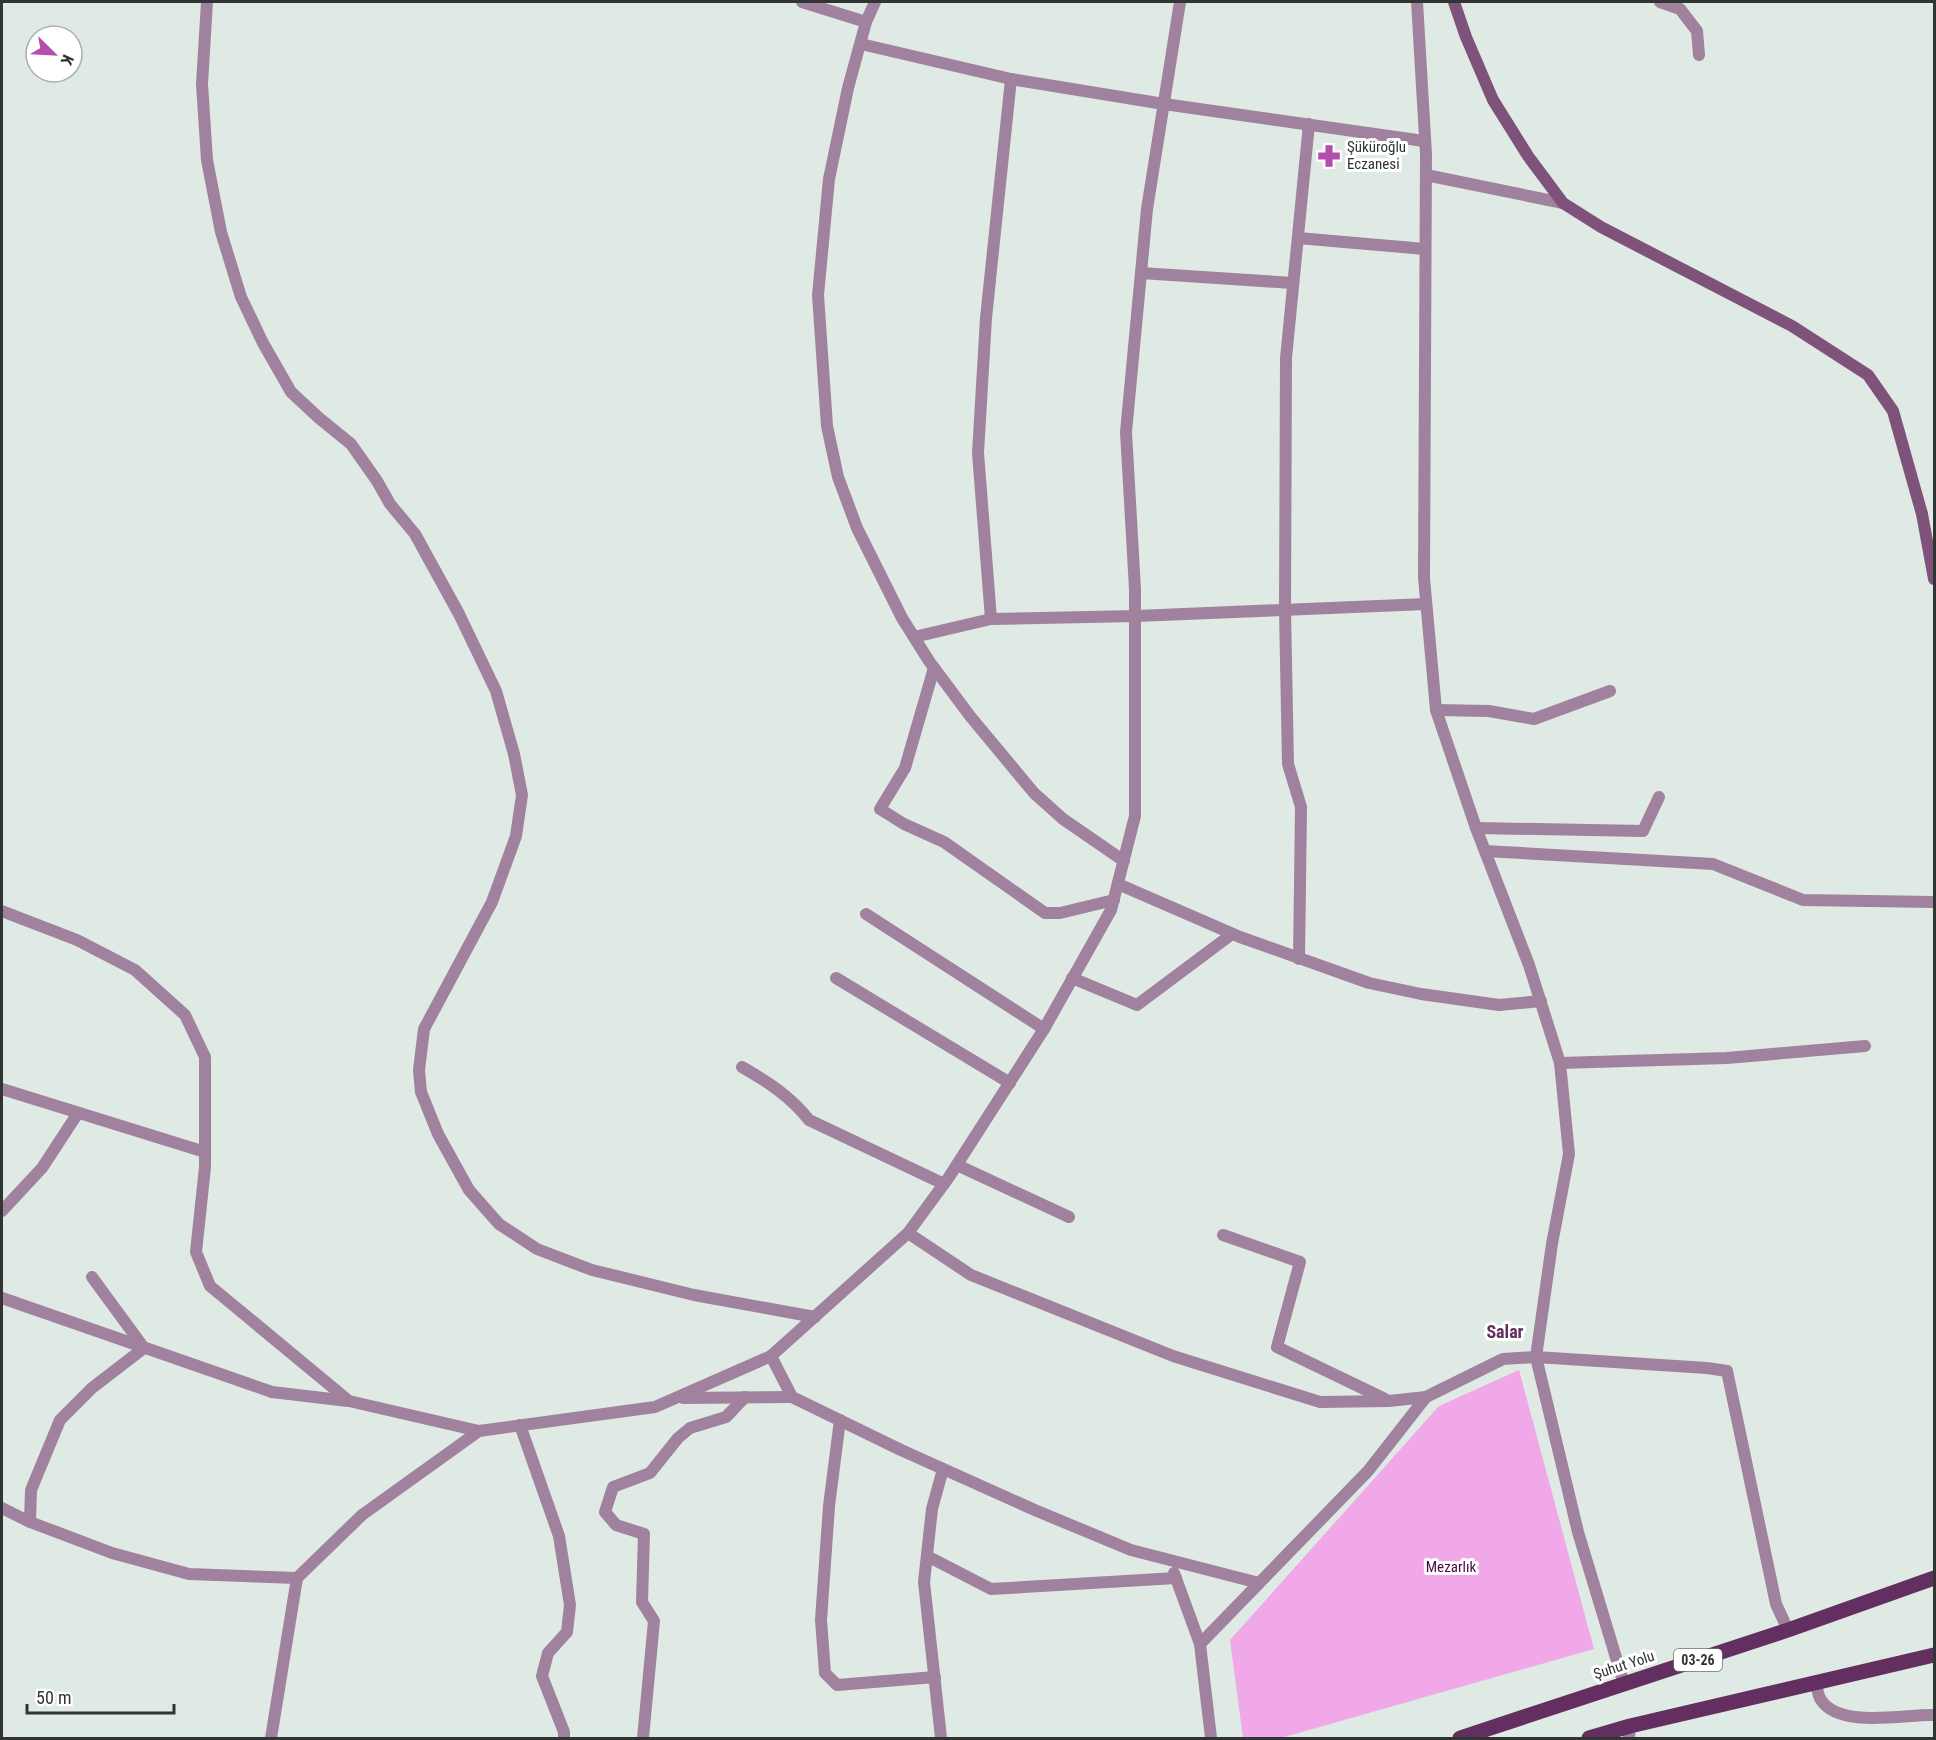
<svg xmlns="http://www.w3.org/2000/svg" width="1936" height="1740" font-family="'Roboto Condensed',sans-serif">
<rect width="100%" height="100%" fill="#dfeae5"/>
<path fill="#f0a8e9" d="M1519 1370 1594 1649 1281 1738H1243L1230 1640 1439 1406Z"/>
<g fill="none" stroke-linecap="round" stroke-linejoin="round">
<g stroke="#a1829e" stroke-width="12">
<path d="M207 2 202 84 207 160 221 232 241 297 263 343 291 392 319 418 351 444 377 481 390 504 415 534 459 614 496 691 514 754 522 795 516 836 492 902 424 1029 419 1070 421 1092 438 1134 469 1190 499 1224 537 1249 592 1270 694 1295 815 1317"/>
<path d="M802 2 866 22"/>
<path d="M875 2 866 22 848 88 829 179 818 295 827 426 838 477 857 528 902 618 929 661 970 716 1034 793 1063 819 1124 861"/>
<path d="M1417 2 1426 154 1424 578 1436 710 1476 828 1529 965 1560 1063 1569 1154 1552 1244 1536 1357 1578 1532 1624 1684"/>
<path d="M1660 2 1680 9 1697 31 1699 55"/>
<path d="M861 44 1011 79 1164 104 1424 141"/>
<path d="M1426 175 1563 203"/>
<path d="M1298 238 1425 249"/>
<path d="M1141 273 1293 283"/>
<path d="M991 619 978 453 986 318 1011 79"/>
<path d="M914 637 991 619 1136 616 1426 604"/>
<path d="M934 668 905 768 880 809 904 824 944 842 1045 913H1060L1114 900"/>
<path d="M1436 710 1489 711 1534 719 1610 691"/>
<path d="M1476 828 1643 831 1659 797"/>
<path d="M1485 851 1713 864 1803 900 1934 902"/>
<path d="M1118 884 1240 937 1369 983 1421 994 1499 1005 1541 1001"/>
<path d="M2 911 77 940 135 970 185 1015 205 1057V1167L196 1252 210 1286 349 1401 479 1431 655 1407 771 1356 908 1233 949 1177 1044 1029 1111 910 1135 816V589L1126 432 1147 209 1180 2"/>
<path d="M866 914 1044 1029"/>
<path d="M1299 959 1301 807 1288 764 1285 610 1286 358 1309 124"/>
<path d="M836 978 1010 1083"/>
<path d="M1072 978 1137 1005 1232 934"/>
<path d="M1560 1063 1727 1058 1865 1046"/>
<path d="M742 1067C768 1082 790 1096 809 1120L944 1184"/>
<path d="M2 1089 205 1152"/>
<path d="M957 1165 1069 1217"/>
<path d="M2 1211 42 1168 78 1113"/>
<path d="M908 1233 971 1275 1173 1356 1320 1402 1389 1401 1426 1397"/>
<path d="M1223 1235 1300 1262 1277 1347 1385 1399"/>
<path d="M2 1298 272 1392 348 1401"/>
<path d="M771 1356 792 1397 901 1450 1037 1511 1131 1550 1259 1583"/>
<path d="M683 1398 792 1397"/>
<path d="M840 1420 829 1506 821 1620 825 1673 837 1685 935 1677"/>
<path d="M520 1425 559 1536 570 1605 567 1632 548 1653 542 1676 564 1732V1738"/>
<path d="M2 1508 30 1522 112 1553 189 1574 297 1578"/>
<path d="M30 1522 31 1490 60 1420 92 1388 144 1348 92 1277"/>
<path d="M927 1556 991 1589 1176 1578"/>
<path d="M1174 1573 1200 1644"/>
<path d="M1816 1682C1817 1688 1818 1696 1821 1700 1840 1729 1905 1714 1934 1715"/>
<path d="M271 1738 297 1578 362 1515 479 1431"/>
<path d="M643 1738 654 1621 642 1602 644 1534 616 1525 605 1512 613 1487 650 1473 678 1438 690 1428 726 1417 745 1397"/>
<path d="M941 1738 924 1582 932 1509 943 1469"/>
<path d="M1211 1738 1200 1644 1368 1471 1426 1397 1503 1359 1536 1357 1707 1368 1727 1371 1776 1604 1788 1630"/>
<path d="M1629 1738 1630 1726"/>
</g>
<path stroke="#7e527a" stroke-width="12" d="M1454 2 1466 37 1493 100 1528 156 1563 203 1601 227 1792 326 1868 375 1893 411 1922 514 1934 579"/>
<g stroke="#632f60" stroke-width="15">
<path d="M1460 1738 1788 1630 1934 1578"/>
<path d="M1589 1738 1630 1726 1934 1655"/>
</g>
</g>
<defs>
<g id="pharmacy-bare" transform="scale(1.8)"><path d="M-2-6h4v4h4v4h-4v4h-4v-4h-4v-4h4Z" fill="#b54daf" stroke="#fff" stroke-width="2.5" paint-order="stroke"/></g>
</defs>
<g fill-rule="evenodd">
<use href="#pharmacy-bare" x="1329" y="156"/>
</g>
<g text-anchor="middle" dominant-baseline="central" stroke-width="6" stroke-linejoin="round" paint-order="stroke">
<rect fill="#fff" stroke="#6e7170" stroke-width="1.5" x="1674" y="1649" width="48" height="22" rx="4.5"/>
<g font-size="14" font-weight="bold" fill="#303432">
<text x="1698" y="1660">03-26</text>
</g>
<g font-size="15" fill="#303432" stroke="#fff" text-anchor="start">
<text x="1347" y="147">Şüküroğlu<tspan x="1347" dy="17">Eczanesi</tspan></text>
</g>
<g font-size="15" fill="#490947" stroke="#fff">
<text x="1451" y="1567">Mezarlık</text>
</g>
<g font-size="15" fill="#303432" stroke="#fff">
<text transform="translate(1624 1665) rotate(-18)">Şuhut Yolu</text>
</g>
<g font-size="18" font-weight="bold" fill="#622f5f" stroke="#fff">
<text x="1505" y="1331">Salar</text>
</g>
</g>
<rect width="1936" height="1740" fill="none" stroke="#303432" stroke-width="6"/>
<g transform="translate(54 54) rotate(114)"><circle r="28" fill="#ffffff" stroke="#acaead" stroke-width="1.5"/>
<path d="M0-4.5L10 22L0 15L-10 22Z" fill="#b54daf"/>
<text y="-9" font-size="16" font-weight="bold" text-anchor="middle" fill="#303432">K</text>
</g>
<path d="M27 1704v9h147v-9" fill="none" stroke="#303432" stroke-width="3"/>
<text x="36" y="1704" font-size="18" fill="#303432" stroke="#ffffff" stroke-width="4.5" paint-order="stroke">50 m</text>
</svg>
